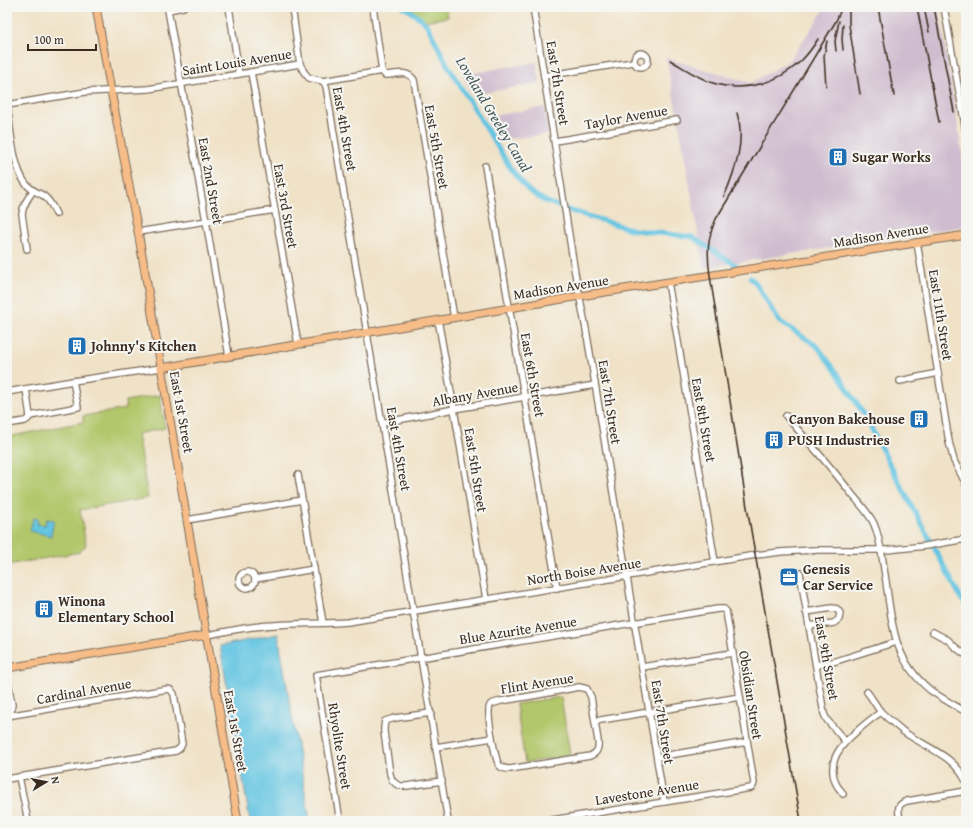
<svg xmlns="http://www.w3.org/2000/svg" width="973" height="828" font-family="'Gentium Book Plus',serif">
<rect width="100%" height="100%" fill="#f6f6f2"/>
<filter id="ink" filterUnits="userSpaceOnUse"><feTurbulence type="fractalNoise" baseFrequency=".025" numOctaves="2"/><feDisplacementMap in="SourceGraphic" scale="8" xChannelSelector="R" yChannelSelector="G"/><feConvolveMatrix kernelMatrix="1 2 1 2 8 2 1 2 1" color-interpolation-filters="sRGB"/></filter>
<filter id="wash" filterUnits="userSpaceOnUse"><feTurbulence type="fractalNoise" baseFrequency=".012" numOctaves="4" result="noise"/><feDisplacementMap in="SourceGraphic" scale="16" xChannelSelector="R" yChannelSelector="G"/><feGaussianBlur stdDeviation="0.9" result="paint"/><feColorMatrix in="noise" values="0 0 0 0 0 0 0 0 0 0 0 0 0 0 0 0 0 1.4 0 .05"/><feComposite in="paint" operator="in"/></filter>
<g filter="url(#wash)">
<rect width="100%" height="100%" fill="#f0e2c7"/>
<g fill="#cfbdcf">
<path d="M825 7H939L966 177V226L704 268 679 123 666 58 751 83 789 61 824 10Z"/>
<path d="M536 62 540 83 472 95 463 75 495 69Z"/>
<path d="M545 107 549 134 499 140 485 117Z"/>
</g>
<g fill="#b2c76c" stroke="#767845">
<path d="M409 7H446L448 17 426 21Z"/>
<path d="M160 395 165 428 137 434 148 498 80 510 86 545 80 552 7 565V437L83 422V416L126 409 125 401Z"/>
<path d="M561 697 570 755 525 763 516 704Z"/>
</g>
<g fill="#64c5e2" stroke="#507880">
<path d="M33 518 38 519 37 524 45 525 46 519 54 520 51 536 30 531Z"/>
<path d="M278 634 310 821H250L220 646Z"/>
</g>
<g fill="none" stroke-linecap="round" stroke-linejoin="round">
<g stroke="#64c5e2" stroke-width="5">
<path d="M403 7 409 10 421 19 427 25 448 66 511 169 528 190 538 197 545 201 571 211 634 230 692 237 737 266"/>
<path d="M750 278 755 282 779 321 817 346 838 374 866 418 890 465 962 600 966 605"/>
</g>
</g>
</g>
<g filter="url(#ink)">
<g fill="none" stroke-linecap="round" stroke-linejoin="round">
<g stroke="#7a6a59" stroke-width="8">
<g id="minor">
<path d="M183 7 168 10 206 221 229 356"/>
<path d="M229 7 239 74"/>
<path d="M292 7 300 64 304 72 309 78 323 81 382 71"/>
<path d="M373 7 382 71 385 75C395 75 407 69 414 80L454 318"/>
<path d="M533 7 575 273 586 329 664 802"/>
<path d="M944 7 966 131"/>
<circle cx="641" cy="60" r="7"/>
<path d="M251 72 298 344"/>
<path d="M544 76 633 62"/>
<path d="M323 81 326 86 448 821"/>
<path d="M7 105 85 92 148 89 300 64"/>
<path d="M7 105C10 126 13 168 26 184 33 192 36 191 44 196 50 201 53 207 56 214"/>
<path d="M555 141 597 134 677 120"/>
<path d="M485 166 557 588"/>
<path d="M138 232 275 210"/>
<path d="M917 242 949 442 954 461 966 484"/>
<path d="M27 249 22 214C23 205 28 198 33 191"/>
<path d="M668 282 715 562"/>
<path d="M437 321 439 325 454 409 486 599"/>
<path d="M900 381 938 373"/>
<path d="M26 389 30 416"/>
<path d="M7 392 73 381 161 368"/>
<path d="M30 416 78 407 73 381"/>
<path d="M786 416C808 441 830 466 851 493 859 503 869 513 874 524 881 540 882 558 885 575 892 620 891 658 930 690 941 698 954 705 966 712"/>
<path d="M382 423 454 409 595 385"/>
<path d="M7 424 25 421 28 419 30 416"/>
<path d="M298 475 323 623"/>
<path d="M187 520 302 500"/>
<circle cx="247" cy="580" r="8"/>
<path d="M800 573 824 714 827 720 845 741"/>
<path d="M255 579 314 569"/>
<path d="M806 612 832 608 837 609 840 613 839 619 834 623 809 626"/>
<path d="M933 632 948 640 955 647 966 655"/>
<path d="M207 635C229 631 251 626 274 625 299 623 324 624 348 622L756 555 780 552 813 550H887L925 546 966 539"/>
<path d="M816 665 833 662 896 642"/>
<path d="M642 667 732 653"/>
<path d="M7 677 12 705 10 715"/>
<path d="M579 687 587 689 591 697 598 741C599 748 598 753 590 756L510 769C506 769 502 769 499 765 495 759 488 718 489 710 489 708 490 705 491 704L501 701 537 695Z"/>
<path d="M867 692C872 698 876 706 881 712 887 718 898 727 904 732 927 748 953 755 966 781"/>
<path d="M431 713 395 718 385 721 384 727V732L390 774 392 780 396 784 401 786H407L442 781"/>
<path d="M7 716 168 689 171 690 174 694 182 744 180 748 176 751 7 779"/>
<path d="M595 721 740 697"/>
<path d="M436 747 492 738"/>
<path d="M657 757 747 742"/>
<path d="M19 777 28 821"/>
<path d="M843 794C841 790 836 786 835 781 827 760 842 744 857 731 865 724 872 718 881 712"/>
<path d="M340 821 316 675 718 609H724L726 611 754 783 753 786 751 788 546 821"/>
<path d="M900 821C899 811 895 805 907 801L966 791"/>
</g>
</g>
<g stroke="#7a6a59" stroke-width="9">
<g id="major">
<path d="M96 7 111 91 139 237 238 821"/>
<path d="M161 368 580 296 966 235"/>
<path d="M7 668 207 635"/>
</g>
</g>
<use href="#minor" stroke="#fff" stroke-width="5.5"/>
<use href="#major" stroke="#f7bd88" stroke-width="7"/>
<g stroke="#3b2a1e" stroke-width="1.5">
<path d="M849 7V25L860 94"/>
<path d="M878 7 894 96"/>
<path d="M917 7 939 122"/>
<path d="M924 7 929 32"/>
<path d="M934 7 954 112"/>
<path d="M843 25 842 39 843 50"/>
<path d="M836 51 835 41 839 21"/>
<path d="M670 60C684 68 698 78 713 83 744 93 778 83 801 61 808 54 813 47 818 39"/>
<path d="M826 86 824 56 827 41"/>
<path d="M724 197C735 171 746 141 737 113"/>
<path d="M801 821 747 507 710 276C707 255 707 238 716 219L836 21 842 7"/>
</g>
</g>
</g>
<defs>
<g id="building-square" transform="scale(1)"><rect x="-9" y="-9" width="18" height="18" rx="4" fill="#1f6fb2" stroke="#f6f6f2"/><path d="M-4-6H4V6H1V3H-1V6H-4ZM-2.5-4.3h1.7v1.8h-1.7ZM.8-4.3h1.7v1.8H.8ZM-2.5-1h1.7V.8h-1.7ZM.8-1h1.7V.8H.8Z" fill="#fff"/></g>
<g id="office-square" transform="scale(1)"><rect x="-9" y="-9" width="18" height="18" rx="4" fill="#1f6fb2" stroke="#f6f6f2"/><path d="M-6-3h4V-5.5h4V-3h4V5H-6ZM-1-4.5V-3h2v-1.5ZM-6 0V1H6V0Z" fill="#fff"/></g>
</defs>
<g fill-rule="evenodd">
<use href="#building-square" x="838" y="157"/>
<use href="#building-square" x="77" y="346"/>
<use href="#building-square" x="919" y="419"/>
<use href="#building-square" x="774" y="440"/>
<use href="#office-square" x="789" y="577"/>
<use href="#building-square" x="44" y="609"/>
</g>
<g text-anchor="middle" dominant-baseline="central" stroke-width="4" stroke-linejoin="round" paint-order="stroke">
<g font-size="14" fill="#3b2a1e" stroke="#f6f6f2">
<text transform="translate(237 62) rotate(-9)">Saint Louis Avenue</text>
<text transform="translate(558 83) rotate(81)">East 7th Street</text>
<text transform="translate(626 117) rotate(-10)">Taylor Avenue</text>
<text transform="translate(345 129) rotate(80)">East 4th Street</text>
<text transform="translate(437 147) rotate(80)">East 5th Street</text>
<text transform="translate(211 181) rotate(80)">East 2nd Street</text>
<text transform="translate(286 206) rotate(80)">East 3rd Street</text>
<text transform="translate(881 235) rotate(-9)">Madison Avenue</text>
<text transform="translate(561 287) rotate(-9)">Madison Avenue</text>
<text transform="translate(941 315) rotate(81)">East 11th Street</text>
<text transform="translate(533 375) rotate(80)">East 6th Street</text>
<text transform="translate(475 394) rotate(-10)">Albany Avenue</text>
<text transform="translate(610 402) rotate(81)">East 7th Street</text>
<text transform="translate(182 412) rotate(80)">East 1st Street</text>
<text transform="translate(704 420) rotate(80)">East 8th Street</text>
<text transform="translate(399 449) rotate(80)">East 4th Street</text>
<text transform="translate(476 470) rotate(81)">East 5th Street</text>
<text transform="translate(584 571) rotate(-9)">North Boise Avenue</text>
<text transform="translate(518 630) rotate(-9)">Blue Azurite Avenue</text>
<text transform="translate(827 658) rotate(80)">East 9th Street</text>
<text transform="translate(537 683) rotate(-9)">Flint Avenue</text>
<text transform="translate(84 691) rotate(-10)">Cardinal Avenue</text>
<text transform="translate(751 695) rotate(81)">Obsidian Street</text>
<text transform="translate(663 722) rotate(81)">East 7th Street</text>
<text transform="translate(236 731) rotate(80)">East 1st Street</text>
<text transform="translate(340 746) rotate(81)">Rhyolite Street</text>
<text transform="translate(647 792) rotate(-9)">Lavestone Avenue</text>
</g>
<g font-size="14" font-weight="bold" fill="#3b2a1e" stroke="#f6f6f2" text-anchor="start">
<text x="852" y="157">Sugar Works</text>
<text x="91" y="346">Johnny's Kitchen</text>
<text x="905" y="419" text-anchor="end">Canyon Bakehouse</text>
<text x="788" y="440">PUSH Industries</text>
<text x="803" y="569">Genesis<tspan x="803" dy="16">Car Service</tspan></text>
<text x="58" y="601">Winona<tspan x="58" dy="16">Elementary School</tspan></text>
</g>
<g font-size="15" font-style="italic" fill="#475859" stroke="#f6f6f2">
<text transform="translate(494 114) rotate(59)">Loveland Greeley Canal</text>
</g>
</g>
<rect width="973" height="828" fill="none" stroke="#f6f6f2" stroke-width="24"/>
<g transform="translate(46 782) rotate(80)" stroke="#f6f6f2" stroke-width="3" paint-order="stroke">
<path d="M0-3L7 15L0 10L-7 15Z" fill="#3b2a1e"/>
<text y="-6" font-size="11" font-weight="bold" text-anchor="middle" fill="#3b2a1e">N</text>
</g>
<path d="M28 44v6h68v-6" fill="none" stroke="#3b2a1e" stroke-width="2"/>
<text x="34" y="44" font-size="12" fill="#3b2a1e" stroke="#f6f6f2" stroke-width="3" paint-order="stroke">100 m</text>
</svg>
